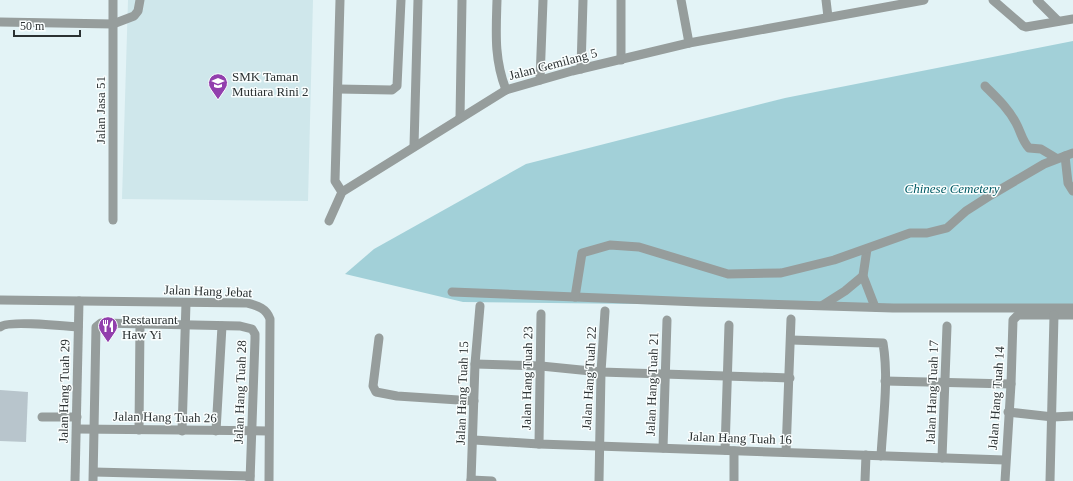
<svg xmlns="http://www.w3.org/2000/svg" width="1073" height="481" font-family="Georgia,serif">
<rect width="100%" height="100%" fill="#e3f3f6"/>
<path fill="#cfe7eb" d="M128 0H313L308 201 122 199Z"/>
<path fill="#a2d0d8" d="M1073 41V309L463 302 345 274 374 249 526 164 785 98Z"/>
<path fill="#b8c5cc" d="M0 390 28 392 26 442 0 441Z"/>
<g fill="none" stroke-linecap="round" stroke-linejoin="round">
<g stroke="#969d9c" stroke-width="9">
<path d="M113 0V220"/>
<path d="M340 0 335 181 342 192"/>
<path d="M497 0C496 33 494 59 506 90"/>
<path d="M681 0 689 43"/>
<path d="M826 0 828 17"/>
<path d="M993 0 1023 26 1026 27 1073 19"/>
<path d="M1037 0 1058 21"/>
<path d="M0 22 113 24 134 16 138 11 140 0"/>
<path d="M621 60V0"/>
<path d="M581 69 583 0"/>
<path d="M540 80 543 0"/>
<path d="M985 86C997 98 1008 108 1016 123 1021 132 1022 141 1029 148L1041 149 1056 158"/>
<path d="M338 89 392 90 397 86 401 0"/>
<path d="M460 118 462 0"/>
<path d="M414 146 418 0"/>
<path d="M1065 156 1068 183 1073 191"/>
<path d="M329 221 342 192 506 90 572 71 689 43 924 0"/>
<path d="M867 249 863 276 875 307"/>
<path d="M452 292 699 302 893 308H1073"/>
<path d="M575 297 582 253 610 245 639 247 728 274 781 273 834 260 910 233H927L947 228 966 211 991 195 1044 164 1073 153"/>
<path d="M0 300 247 303C258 306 266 308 270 319L269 481"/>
<path d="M823 305 845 291 863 276"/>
<path d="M0 327C8 320 65 326 78 327"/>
<path d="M379 338 373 386 376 392 397 396 474 401"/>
<path d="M791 340 883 343C889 379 883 419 881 456"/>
<path d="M475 364 541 366 601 372 790 378"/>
<path d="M885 381 1011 384"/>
<path d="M1008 412 1053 417 1073 416"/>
<path d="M42 417H77"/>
<path d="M77 429 268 431"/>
<path d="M139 430 140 324"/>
<path d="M182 431 186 303"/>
<path d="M216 431 222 326"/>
<path d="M474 440 539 444 1005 460"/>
<path d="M539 444 541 314"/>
<path d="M663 448 667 320"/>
<path d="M725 450 729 325"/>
<path d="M786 452 791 319"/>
<path d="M942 458 947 326"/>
<path d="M94 472 250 476"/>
<path d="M471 480 492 481"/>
<path d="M75 481 79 301"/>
<path d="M93 481 96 327 101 323 240 326 252 329 255 334V339L250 481"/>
<path d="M471 481 475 364 480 306"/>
<path d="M599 481 601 372 605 311"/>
<path d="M734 481V451"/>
<path d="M865 481 866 455"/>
<path d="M1005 481 1011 384 1013 320 1018 315H1073"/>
<path d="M1050 481 1054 315"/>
</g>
</g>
<defs>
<g id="school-pin" transform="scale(1)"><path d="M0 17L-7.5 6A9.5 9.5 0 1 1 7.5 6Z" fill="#923fad" stroke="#fafefe"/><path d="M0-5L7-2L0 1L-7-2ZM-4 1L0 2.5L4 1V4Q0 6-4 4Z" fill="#fff"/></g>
<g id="restaurant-pin" transform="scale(1)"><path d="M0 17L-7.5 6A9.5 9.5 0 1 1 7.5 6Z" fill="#923fad" stroke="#fafefe"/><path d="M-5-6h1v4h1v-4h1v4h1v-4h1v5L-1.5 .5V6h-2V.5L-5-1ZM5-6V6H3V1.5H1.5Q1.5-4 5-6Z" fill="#fff"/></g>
</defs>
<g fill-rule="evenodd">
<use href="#school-pin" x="218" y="83"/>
<use href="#restaurant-pin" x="108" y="326"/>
</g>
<g text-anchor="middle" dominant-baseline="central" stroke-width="3" stroke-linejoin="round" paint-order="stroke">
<g font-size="13" fill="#2b3132" stroke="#fafefe">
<text transform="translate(553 64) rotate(-15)">Jalan Gemilang 5</text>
<text transform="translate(100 110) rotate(-90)">Jalan Jasa 51</text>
<text transform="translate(208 291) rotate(2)">Jalan Hang Jebat</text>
<text transform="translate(527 378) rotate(-89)">Jalan Hang Tuah 23</text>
<text transform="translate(589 378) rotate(-87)">Jalan Hang Tuah 22</text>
<text transform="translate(652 384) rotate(-88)">Jalan Hang Tuah 21</text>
<text transform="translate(64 391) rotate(-89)">Jalan Hang Tuah 29</text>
<text transform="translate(240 392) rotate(-88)">Jalan Hang Tuah 28</text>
<text transform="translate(932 392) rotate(-88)">Jalan Hang Tuah 17</text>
<text transform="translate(462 393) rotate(-88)">Jalan Hang Tuah 15</text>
<text transform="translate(996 398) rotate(-86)">Jalan Hang Tuah 14</text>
<text transform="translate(165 417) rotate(1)">Jalan Hang Tuah 26</text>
<text transform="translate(740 438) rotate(2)">Jalan Hang Tuah 16</text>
</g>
<g font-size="13" fill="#2b3132" stroke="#fafefe" text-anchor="start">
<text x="232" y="76">SMK Taman<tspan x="232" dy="15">Mutiara Rini 2</tspan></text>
<text x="122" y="319">Restaurant<tspan x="122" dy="15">Haw Yi</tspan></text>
</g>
<g font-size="13" font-style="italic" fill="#005a64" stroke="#fafefe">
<text x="952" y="188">Chinese Cemetery</text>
</g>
</g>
<path d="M14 30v6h66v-6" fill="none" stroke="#2b3132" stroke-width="2"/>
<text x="20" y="30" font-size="12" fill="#2b3132" stroke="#fafefe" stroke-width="3" paint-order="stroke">50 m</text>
</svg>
